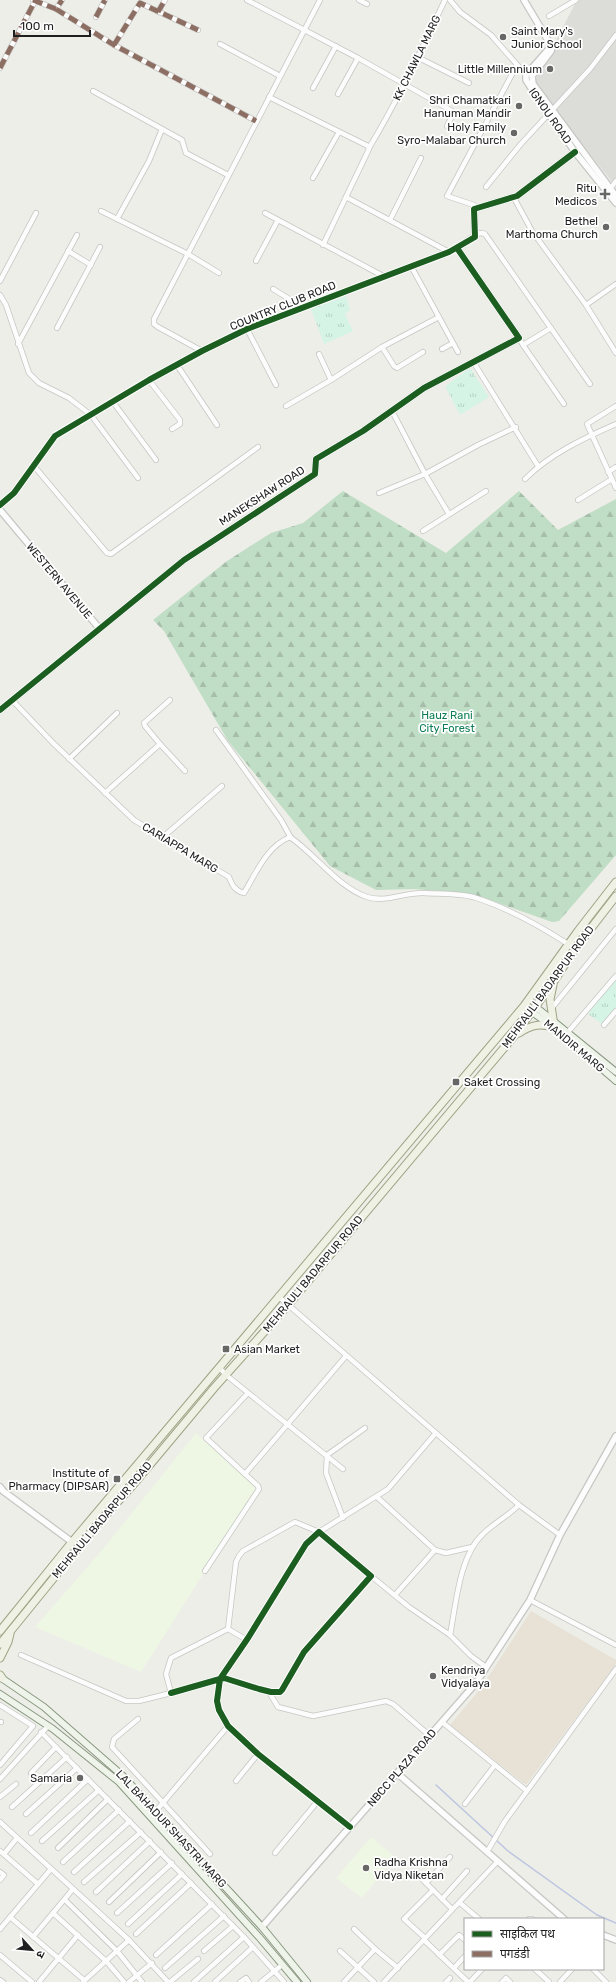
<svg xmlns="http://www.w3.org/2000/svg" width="616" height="1982" font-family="Rubik,'Noto Sans Devanagari',sans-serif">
<defs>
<pattern id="forest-firs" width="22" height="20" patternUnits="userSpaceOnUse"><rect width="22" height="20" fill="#c0ddc5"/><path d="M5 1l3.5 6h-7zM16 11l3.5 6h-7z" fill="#a5bda9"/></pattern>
<pattern id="park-tufts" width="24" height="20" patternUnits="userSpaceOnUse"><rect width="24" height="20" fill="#d6f4e6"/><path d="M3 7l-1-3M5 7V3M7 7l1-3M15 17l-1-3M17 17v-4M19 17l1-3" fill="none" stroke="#b7d1c5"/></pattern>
</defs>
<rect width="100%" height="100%" fill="#edeee8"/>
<path fill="#dcddd9" d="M577 0H616V187L534 83Z"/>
<path fill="#e7e1d6" d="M531 1611 616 1660V1664L526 1785 450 1725 481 1688Z"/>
<g fill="#eef7e4">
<path d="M196 1433 257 1489 141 1672 35 1627 103 1549Z"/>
<path d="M371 1837 395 1857 362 1898 336 1878Z"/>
</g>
<path fill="url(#forest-firs)" d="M343 491 446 553 519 491 558 530 616 499V855L559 921 552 922 472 894 414 889 376 890 330 866 228 741 164 631 153 620 227 561 271 533 303 523Z"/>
<g fill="url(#park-tufts)">
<path d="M346 296 350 310 345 314 353 331 324 344 311 309Z"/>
<path d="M470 368 489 397 460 415 445 386Z"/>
<path d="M614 981 616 982V1007L602 1024 588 1014Z"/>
</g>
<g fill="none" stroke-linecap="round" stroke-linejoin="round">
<path stroke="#bcc5e0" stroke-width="1.5" d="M436 1785 508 1851 597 1915 616 1923"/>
<g stroke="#c6c6c4" stroke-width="6">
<g id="minor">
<path d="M33 0 56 9 62 0"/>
<path d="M247 0 358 58 452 111 453 114 447 126"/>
<path d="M359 0 367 4"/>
<path d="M450 0 460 12 491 35 526 75"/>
<path d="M56 9 114 45 256 121"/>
<path d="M158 12 165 0"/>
<path d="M549 16 576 0"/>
<path d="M96 17 105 0"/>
<path d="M220 44 280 76"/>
<path d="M114 45 140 3 198 30"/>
<path d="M419 58 469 83"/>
<path d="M0 68 35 1"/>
<path d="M313 88 336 46"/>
<path d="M93 91 182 140 186 153 228 175"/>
<path d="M338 94 358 58"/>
<path d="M269 97 368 146 369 149 346 197 449 252"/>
<path d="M369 148C398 100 421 50 445 0"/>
<path d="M313 178 339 132"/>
<path d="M486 187 520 145 590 69 616 35"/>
<path d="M610 189 616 181"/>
<path d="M514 198 532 231 586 305 616 353"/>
<path d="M474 205 447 196 517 65"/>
<path d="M101 211 188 254 219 273"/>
<path d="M265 213 385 277"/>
<path d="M117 219 149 161 162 129"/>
<path d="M390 220 421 158"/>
<path d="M475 234 482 233 485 234 590 384"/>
<path d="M323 245 346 197"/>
<path d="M68 251 91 265"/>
<path d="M256 261 278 220"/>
<path d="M411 266 458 352"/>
<path d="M0 281 36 213"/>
<path d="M273 289 304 308"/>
<path d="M0 295 6 305 29 373 39 383 69 398 91 415 138 478"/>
<path d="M586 305 616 284"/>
<path d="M57 328 100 247"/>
<path d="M247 329 276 385"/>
<path d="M519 338 523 345 551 328"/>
<path d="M18 344 77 235"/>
<path d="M523 345 564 404"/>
<path d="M382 347 394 366 397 368 423 352"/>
<path d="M442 349 453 343"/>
<path d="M202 351 158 327 154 324V319L320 0"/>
<path d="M319 354 331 380"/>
<path d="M474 363 538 466"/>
<path d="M177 365 217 425"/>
<path d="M149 380 180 420V424L172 429"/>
<path d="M113 402 156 460"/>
<path d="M286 406 331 380 382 347 439 317"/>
<path d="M616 406 587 424 616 488"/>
<path d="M392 411 425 474 449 514"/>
<path d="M34 466 107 553 111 554 258 447"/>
<path d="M608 472 616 467"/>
<path d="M525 479C550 454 584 438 616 424"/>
<path d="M379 493 425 474 478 445 516 427"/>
<path d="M578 500 612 479"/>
<path d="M0 505 14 493 55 436 149 380 202 351 247 329 457 248"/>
<path d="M423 531 486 491"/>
<path d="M12 700 53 743 134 820 229 877C232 885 235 891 244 893 256 873 267 846 290 837 316 855 338 887 367 897 386 903 405 892 424 893 439 894 458 893 473 897 506 907 540 926 568 944"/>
<path d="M216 730 281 820 291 838"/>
<path d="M160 744 185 771"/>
<path d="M69 759 117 713"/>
<path d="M105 793 160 744 145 726 144 723 170 700"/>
<path d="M163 837 222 786"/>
<path d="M551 1009 616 929"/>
<path d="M604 1025 616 1011"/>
<path d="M568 1032 616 976"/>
<path d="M278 1296 519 1505 560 1535"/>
<path d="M219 1367 226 1375 343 1469"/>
<path d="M245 1474 346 1356"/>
<path d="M377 1497 435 1550 446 1553 472 1547"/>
<path d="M343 1518 326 1473 327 1455 365 1428"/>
<path d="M205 1571 259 1489 258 1486 206 1438 248 1393"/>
<path d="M371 1576 409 1607 450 1635 471 1656 486 1667"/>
<path d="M395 1595 435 1550"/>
<path d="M530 1600 616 1645"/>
<path d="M228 1629 247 1640"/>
<path d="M450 1635C456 1605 459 1556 483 1534 494 1523 508 1516 519 1505"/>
<path d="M21 1655 126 1701H139L171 1693 166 1674 171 1658 228 1629 236 1562 239 1556 243 1551 295 1522 319 1532 388 1489 435 1434"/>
<path d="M269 1692 278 1707 313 1716 386 1701 393 1704 430 1736"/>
<path d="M171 1693 220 1679 224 1678 259 1689 271 1692H280L282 1690 304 1652 371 1576 319 1532 306 1544 248 1638 220 1679 217 1701 219 1710 228 1726 258 1754 350 1827"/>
<path d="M0 1705 33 1726 0 1765"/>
<path d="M138 1719 114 1739 112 1747 210 1854"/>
<path d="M0 1722H1"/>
<path d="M442 1722 527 1791 616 1669"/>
<path d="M41 1732 244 1937 284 1982"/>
<path d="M31 1773 56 1747"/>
<path d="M0 1779 48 1726"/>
<path d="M236 1781 258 1754"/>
<path d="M0 1797 16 1784"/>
<path d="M465 1804 495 1765"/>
<path d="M12 1807 67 1757"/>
<path d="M156 1811 228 1726"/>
<path d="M26 1814 77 1768"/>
<path d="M0 1822 129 1940 168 1982"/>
<path d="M31 1833 88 1779"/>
<path d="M42 1841 99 1790"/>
<path d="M58 1848 108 1799"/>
<path d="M0 1851 38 1884"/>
<path d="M487 1852 505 1821 527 1791"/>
<path d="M275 1853 317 1802"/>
<path d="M4 1854 17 1838"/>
<path d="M63 1862 119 1810"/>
<path d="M0 1872 4 1875 0 1880"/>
<path d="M74 1872 130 1821"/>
<path d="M417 1874 452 1909"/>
<path d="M84 1882 141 1832"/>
<path d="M426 1883 450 1857"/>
<path d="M96 1892 150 1841"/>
<path d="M442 1899 467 1871"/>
<path d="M65 1900 117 1951 142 1982"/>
<path d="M109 1902 161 1852"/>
<path d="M460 1903 479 1919"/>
<path d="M53 1913 106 1961 124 1982"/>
<path d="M117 1913 172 1863"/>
<path d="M10 1917 84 1980"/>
<path d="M529 1919H532"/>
<path d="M128 1924 182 1874"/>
<path d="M0 1929 51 1869"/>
<path d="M354 1929 375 1949 398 1968"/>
<path d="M136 1934 191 1883"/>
<path d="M33 1937 73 1889"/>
<path d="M425 1938 404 1919 433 1890"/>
<path d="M424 1940 468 1982"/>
<path d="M204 1951 233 1926"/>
<path d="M340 1951 374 1982"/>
<path d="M0 1955 32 1982"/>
<path d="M156 1955 212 1904"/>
<path d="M439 1955 459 1935 465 1940"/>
<path d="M165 1968 224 1916"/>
<path d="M454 1968 465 1956"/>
<path d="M535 1969 549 1982"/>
<path d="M593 1969 606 1982"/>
<path d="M0 1980 3 1982"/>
<path d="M39 1982 78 1935"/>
<path d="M83 1982 129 1940"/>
<path d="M129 1982 152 1963"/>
<path d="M170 1982 198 1959"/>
<path d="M194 1982 244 1937"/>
<path d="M215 1982 253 1947"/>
<path d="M240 1982 246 1978 249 1982"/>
<path d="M261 1982 282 1965"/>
<path d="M344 1982 375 1949"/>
<path d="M384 1982 498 1861"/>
<path d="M446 1982 450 1978"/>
<path d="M470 1982 482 1969"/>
<path d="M502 1982 506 1978 510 1982"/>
<path d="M560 1982 572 1969"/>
</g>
</g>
<g stroke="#c6c6c4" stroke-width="8">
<g id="tertiary">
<path d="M524 0 552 47 551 51 532 76 533 84 616 196"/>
<path d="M535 94 526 80V75L547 51"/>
<path d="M545 109 575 152 616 203"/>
<path d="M0 510 99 628"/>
<path d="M0 710 184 560 315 474 316 459 363 431 424 388 519 338 457 248 475 236 474 209 517 196 575 152"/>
<path d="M0 1487 3 1491 72 1542"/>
<path d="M397 1773 564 1919"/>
<path d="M262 1927 476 1683 530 1600 560 1535 616 1436"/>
<path d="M603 1935 616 1940"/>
</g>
</g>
<g stroke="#899880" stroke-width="8">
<g id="secondary">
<path d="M536 1007 616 1072"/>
<path d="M532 1012 556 1029 616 1081"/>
<path d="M0 1677 44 1707 123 1776 262 1927 307 1982"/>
<path d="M0 1694 53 1729 119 1782 259 1937 297 1982"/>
</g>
</g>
<g stroke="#9da484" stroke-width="9">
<g id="primary">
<path d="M553 985 550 999 553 1019"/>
<path d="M519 1033C531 1025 542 1022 556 1029"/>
<path d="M0 1631 72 1542 524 1006 578 931 616 882"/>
<path d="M0 1644 96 1526 132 1486 214 1388 288 1305 514 1036 554 981 575 949 616 896"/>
<path d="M0 1658 8 1642 10 1634"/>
<path d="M0 1675 2 1678"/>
</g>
</g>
<use href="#minor" stroke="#fcfcfc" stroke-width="4.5"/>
<use href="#tertiary" stroke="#fcfcfc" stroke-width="5.5"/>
<use href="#secondary" stroke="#eff4eb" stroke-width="6"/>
<use href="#primary" stroke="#f0f1e5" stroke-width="7"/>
<g stroke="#8d6e63" stroke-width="5" stroke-dasharray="10 5" stroke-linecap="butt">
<path d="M33 0 56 9 62 0"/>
<path d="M56 9 114 45 256 121"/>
<path d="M158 12 165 0"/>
<path d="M96 17 105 0"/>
<path d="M114 45 140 3 198 30"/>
<path d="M0 68 35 1"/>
</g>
<g stroke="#fff" stroke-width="8">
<g id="cycleway">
<path d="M0 505 14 493 55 436 149 380 202 351 247 329 449 252 475 237 474 209 517 196 575 152"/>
<path d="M0 710 184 560 315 474 316 459 363 431 424 388 519 338 457 248"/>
<path d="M171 1693 220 1679 224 1678 259 1689 271 1692H280L282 1690 304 1652 371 1576 319 1532 306 1544 248 1638 220 1679 217 1701 219 1710 228 1726 258 1754 350 1827"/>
</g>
</g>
<use href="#cycleway" stroke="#1b5e20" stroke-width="6"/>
</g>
<g fill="#676765" stroke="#fff" stroke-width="1.5">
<circle cx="503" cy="37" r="4"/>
<circle cx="550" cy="69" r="4"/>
<circle cx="519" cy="106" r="4"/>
<circle cx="514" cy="133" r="4"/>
<path d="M603 188h4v4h4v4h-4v4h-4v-4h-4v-4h4z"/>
<circle cx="606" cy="227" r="4"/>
<rect x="452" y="1078" width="8" height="8" rx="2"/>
<rect x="222" y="1345" width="8" height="8" rx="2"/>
<rect x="113" y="1475" width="8" height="8" rx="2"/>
<circle cx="433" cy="1676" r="4"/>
<circle cx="80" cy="1778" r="4"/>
<circle cx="366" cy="1868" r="4"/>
</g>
<g text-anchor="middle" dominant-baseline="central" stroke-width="3.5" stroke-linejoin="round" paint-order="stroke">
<g font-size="11" fill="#1f1f1f" stroke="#fff" text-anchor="end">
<text x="511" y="31" text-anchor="start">Saint Mary's<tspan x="511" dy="13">Junior School</tspan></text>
<text x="542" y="69">Little Millennium</text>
<text x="511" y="100">Shri Chamatkari<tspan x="511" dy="13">Hanuman Mandir</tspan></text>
<text x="506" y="127">Holy Family<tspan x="506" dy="13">Syro-Malabar Church</tspan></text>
<text x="597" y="188">Ritu<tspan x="597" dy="13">Medicos</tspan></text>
<text x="598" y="221">Bethel<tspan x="598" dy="13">Marthoma Church</tspan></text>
<text x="464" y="1082" text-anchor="start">Saket Crossing</text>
<text x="234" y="1349" text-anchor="start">Asian Market</text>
<text x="109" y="1473">Institute of<tspan x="109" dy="13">Pharmacy (DIPSAR)</tspan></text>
<text x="441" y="1670" text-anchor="start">Kendriya<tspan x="441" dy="13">Vidyalaya</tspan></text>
<text x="72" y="1778">Samaria</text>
<text x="374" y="1862" text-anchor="start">Radha Krishna<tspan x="374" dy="13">Vidya Niketan</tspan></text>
</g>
<g font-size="11" fill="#1f1f1f" stroke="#fff">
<text transform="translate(417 58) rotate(-64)">KK CHAWLA MARG</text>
<text transform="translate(550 116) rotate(55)">IGNOU ROAD</text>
<text transform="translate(283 306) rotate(-22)">COUNTRY CLUB ROAD</text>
<text transform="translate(262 496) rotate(-33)">MANEKSHAW ROAD</text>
<text transform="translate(59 581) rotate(50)">WESTERN AVENUE</text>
<text transform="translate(180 848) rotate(31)">CARIAPPA MARG</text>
<text transform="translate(548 987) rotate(-54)">MEHRAULI BADARPUR ROAD</text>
<text transform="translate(574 1046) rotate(40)">MANDIR MARG</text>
<text transform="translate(313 1274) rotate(-50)">MEHRAULI BADARPUR ROAD</text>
<text transform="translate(102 1520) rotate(-50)">MEHRAULI BADARPUR ROAD</text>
<text transform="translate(402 1768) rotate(-49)">NBCC PLAZA ROAD</text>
<text transform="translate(171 1829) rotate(47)">LAL BAHADUR SHASTRI MARG</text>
</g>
<g font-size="11" fill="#0d7e55" stroke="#fff">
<text x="447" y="715">Hauz Rani<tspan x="447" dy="13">City Forest</tspan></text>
</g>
</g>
<rect x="464" y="1918" width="140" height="52" fill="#ffffff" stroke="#a5a5a5"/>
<rect x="472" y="1931" width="20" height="6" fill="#1b5e20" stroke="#a5a5a5"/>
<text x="500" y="1938" font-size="12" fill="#1f1f1f">साइकिल पथ</text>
<rect x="472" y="1951" width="20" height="6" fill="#8d6e63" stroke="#a5a5a5"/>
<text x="500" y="1958" font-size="12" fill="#1f1f1f">पगडंडी</text>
<g transform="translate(32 1950) rotate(117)" stroke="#ffffff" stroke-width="3" paint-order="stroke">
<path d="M0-3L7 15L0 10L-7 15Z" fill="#1f1f1f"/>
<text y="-6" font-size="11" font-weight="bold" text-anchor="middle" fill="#1f1f1f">उ</text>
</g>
<path d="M14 30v6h76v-6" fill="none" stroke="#1f1f1f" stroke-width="2"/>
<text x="20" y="30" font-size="12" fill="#1f1f1f" stroke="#ffffff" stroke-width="3" paint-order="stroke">100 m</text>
</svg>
